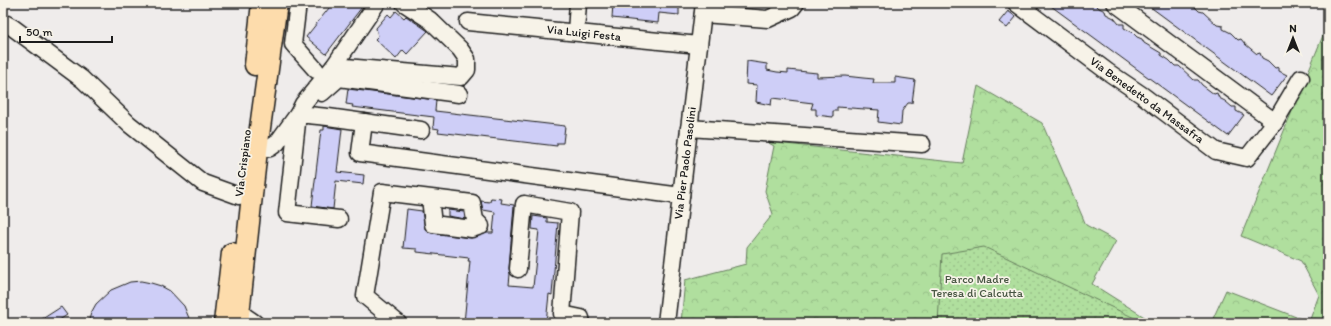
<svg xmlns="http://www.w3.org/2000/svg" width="1331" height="326" font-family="Itim,sans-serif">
<defs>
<pattern id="forest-crowns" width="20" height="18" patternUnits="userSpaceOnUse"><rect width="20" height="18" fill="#b0df9e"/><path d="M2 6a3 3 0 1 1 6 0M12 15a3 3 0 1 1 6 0" fill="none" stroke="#97bf88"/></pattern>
<pattern id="park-dots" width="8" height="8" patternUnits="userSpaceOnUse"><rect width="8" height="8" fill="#b0df9e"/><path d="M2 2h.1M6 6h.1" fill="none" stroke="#97bf88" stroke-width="1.8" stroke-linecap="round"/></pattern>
</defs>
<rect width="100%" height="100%" fill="#efeceb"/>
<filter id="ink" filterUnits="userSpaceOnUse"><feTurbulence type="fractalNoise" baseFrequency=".025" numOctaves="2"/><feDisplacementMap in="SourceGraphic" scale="8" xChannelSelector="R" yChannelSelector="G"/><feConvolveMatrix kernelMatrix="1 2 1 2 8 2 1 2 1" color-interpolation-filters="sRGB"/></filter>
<g filter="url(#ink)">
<g fill="url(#forest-crowns)" stroke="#667e5d">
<path d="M1328 27V323H1211L1226 290 1309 322 1319 295 1301 261 1241 236 1324 33Z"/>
<path d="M978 86 1042 123 1086 225 1116 241 1092 284 1154 323H681L685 280 746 264 747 247 773 214 765 191 774 146 767 142 962 163Z"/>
</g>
<path fill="url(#park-dots)" stroke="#667e5d" d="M984 247 1145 323H938L942 254Z"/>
<g fill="#cecef7" stroke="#1c1c1c">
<path d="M333 3H365L326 54 306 37Z"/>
<path d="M613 3H679V15L659 13 658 23 612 18Z"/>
<path d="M1047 3H1092L1095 4 1099 8 1105 11 1106 14 1114 18 1119 24H1124V28L1132 32 1137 37 1142 39 1144 43 1161 53V55L1169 60 1175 66H1179L1194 80H1198L1202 85 1214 94 1217 93 1219 98 1225 101 1232 107H1236V111L1244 115 1228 136Z"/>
<path d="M1145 3H1189L1194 6 1199 11 1203 12 1217 25 1223 26V29L1231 33 1238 40 1241 39 1245 44 1257 54 1260 53 1262 58 1268 61 1275 68 1279 67V71L1287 75 1271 96Z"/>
<path d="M396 11 404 18 406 16 428 31 407 54 403 50 396 59 375 39 378 36 376 28 388 14 391 17Z"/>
<path d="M1008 11 1016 17 1007 28 999 22Z"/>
<path d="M747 61 767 64V70L777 72 788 73V70L817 73V77L845 76 863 78 874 79 873 83H895V77L915 80 912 103H908L902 111 901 125 878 122 879 110 837 107V111H833V117L816 115V109H811L813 103 772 98 771 105 756 102 757 85 746 84Z"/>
<path d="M348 89 436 100 435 111 565 126 563 143H557V146L438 132 439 129 433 128 434 117 352 107 353 105 346 104Z"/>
<path d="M324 126 342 129 337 172 364 175 363 184 336 181 333 209 312 206 321 130H324Z"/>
<path d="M491 198 502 199 501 203 514 205 509 268 510 274 509 285 533 287 539 230 532 229 533 216 547 218V222L558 223 552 295 549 294 546 323H464L470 261H468L469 258 417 252V249L403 248 407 209 422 211 425 229 431 233 471 238 487 233H493L495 212 483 210 481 201 490 202Z"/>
<path d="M448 210 464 212 465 219 448 216Z"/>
<path d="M141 281 151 283 161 286 170 291 184 306 191 323H88L91 313 96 304 111 290 130 282Z"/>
<path d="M61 307 67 315 55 323H36Z"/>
</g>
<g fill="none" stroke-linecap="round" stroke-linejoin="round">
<g stroke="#1c1c1c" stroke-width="19">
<g id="minor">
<path d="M298 3 293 44 316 70"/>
<path d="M1016 3 1108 72 1142 95 1216 151 1247 158 1275 122 1115 3"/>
<path d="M703 14 768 19 792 8 796 3"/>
<path d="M3 22 12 27 82 79 129 124 203 183 239 196"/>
<path d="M468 22 699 45"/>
<path d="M576 32 578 3"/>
<path d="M334 66 461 77 467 70V59L460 49 430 20 404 3"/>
<path d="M322 93 339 78 459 94"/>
<path d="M364 122 360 153 681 196"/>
<path d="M1275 122 1301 78"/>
<path d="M689 128 922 144"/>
<path d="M257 150 270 148 277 143 298 114 303 104 334 66 377 3"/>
<path d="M339 219 287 213 298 114 328 117 421 130"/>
<path d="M518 269 524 204 570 212 562 314 581 318 582 323"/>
<path d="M239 312 255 323"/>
<path d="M398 323 365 296 382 192 472 203 475 220 481 226 472 229 433 224 430 198"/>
<path d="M666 323 704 3"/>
</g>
</g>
<g stroke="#1c1c1c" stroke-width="23">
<g id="major">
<path d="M255 65 262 3"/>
<path d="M224 323 232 253"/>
<path d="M238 323 257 150 277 3"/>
</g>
</g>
<use href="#minor" stroke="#f7f3e8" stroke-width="16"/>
<use href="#major" stroke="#fddcac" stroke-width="20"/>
</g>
</g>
<g text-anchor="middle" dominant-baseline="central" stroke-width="3.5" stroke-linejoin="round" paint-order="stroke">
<g font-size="12" fill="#1c1c1c" stroke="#f7f3e8">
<text transform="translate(584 33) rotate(6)">Via Luigi Festa</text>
<text transform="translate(1147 100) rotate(36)">Via Benedetto da Massafra</text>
<text transform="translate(243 163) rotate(-83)">Via Crispiano</text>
<text transform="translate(685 163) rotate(-83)">Via Pier Paolo Pasolini</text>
</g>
<g font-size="12" fill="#485643" stroke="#f7f3e8">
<text x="977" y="279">Parco Madre<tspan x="977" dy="14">Teresa di Calcutta</tspan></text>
</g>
</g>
<rect width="1331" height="326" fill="none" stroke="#f7f3e8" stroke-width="16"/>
<rect x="8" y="8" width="1315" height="310" fill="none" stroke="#1c1c1c" stroke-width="1.5" filter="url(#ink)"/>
<g transform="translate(1293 38)" stroke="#f7f3e8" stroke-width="3" paint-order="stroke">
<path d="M0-3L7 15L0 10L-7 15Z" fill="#1c1c1c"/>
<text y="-6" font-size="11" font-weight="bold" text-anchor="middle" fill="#1c1c1c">N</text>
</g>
<path d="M20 36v6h92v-6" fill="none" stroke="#1c1c1c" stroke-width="2"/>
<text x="26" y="36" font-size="12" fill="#1c1c1c" stroke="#f7f3e8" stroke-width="3" paint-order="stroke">50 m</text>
</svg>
